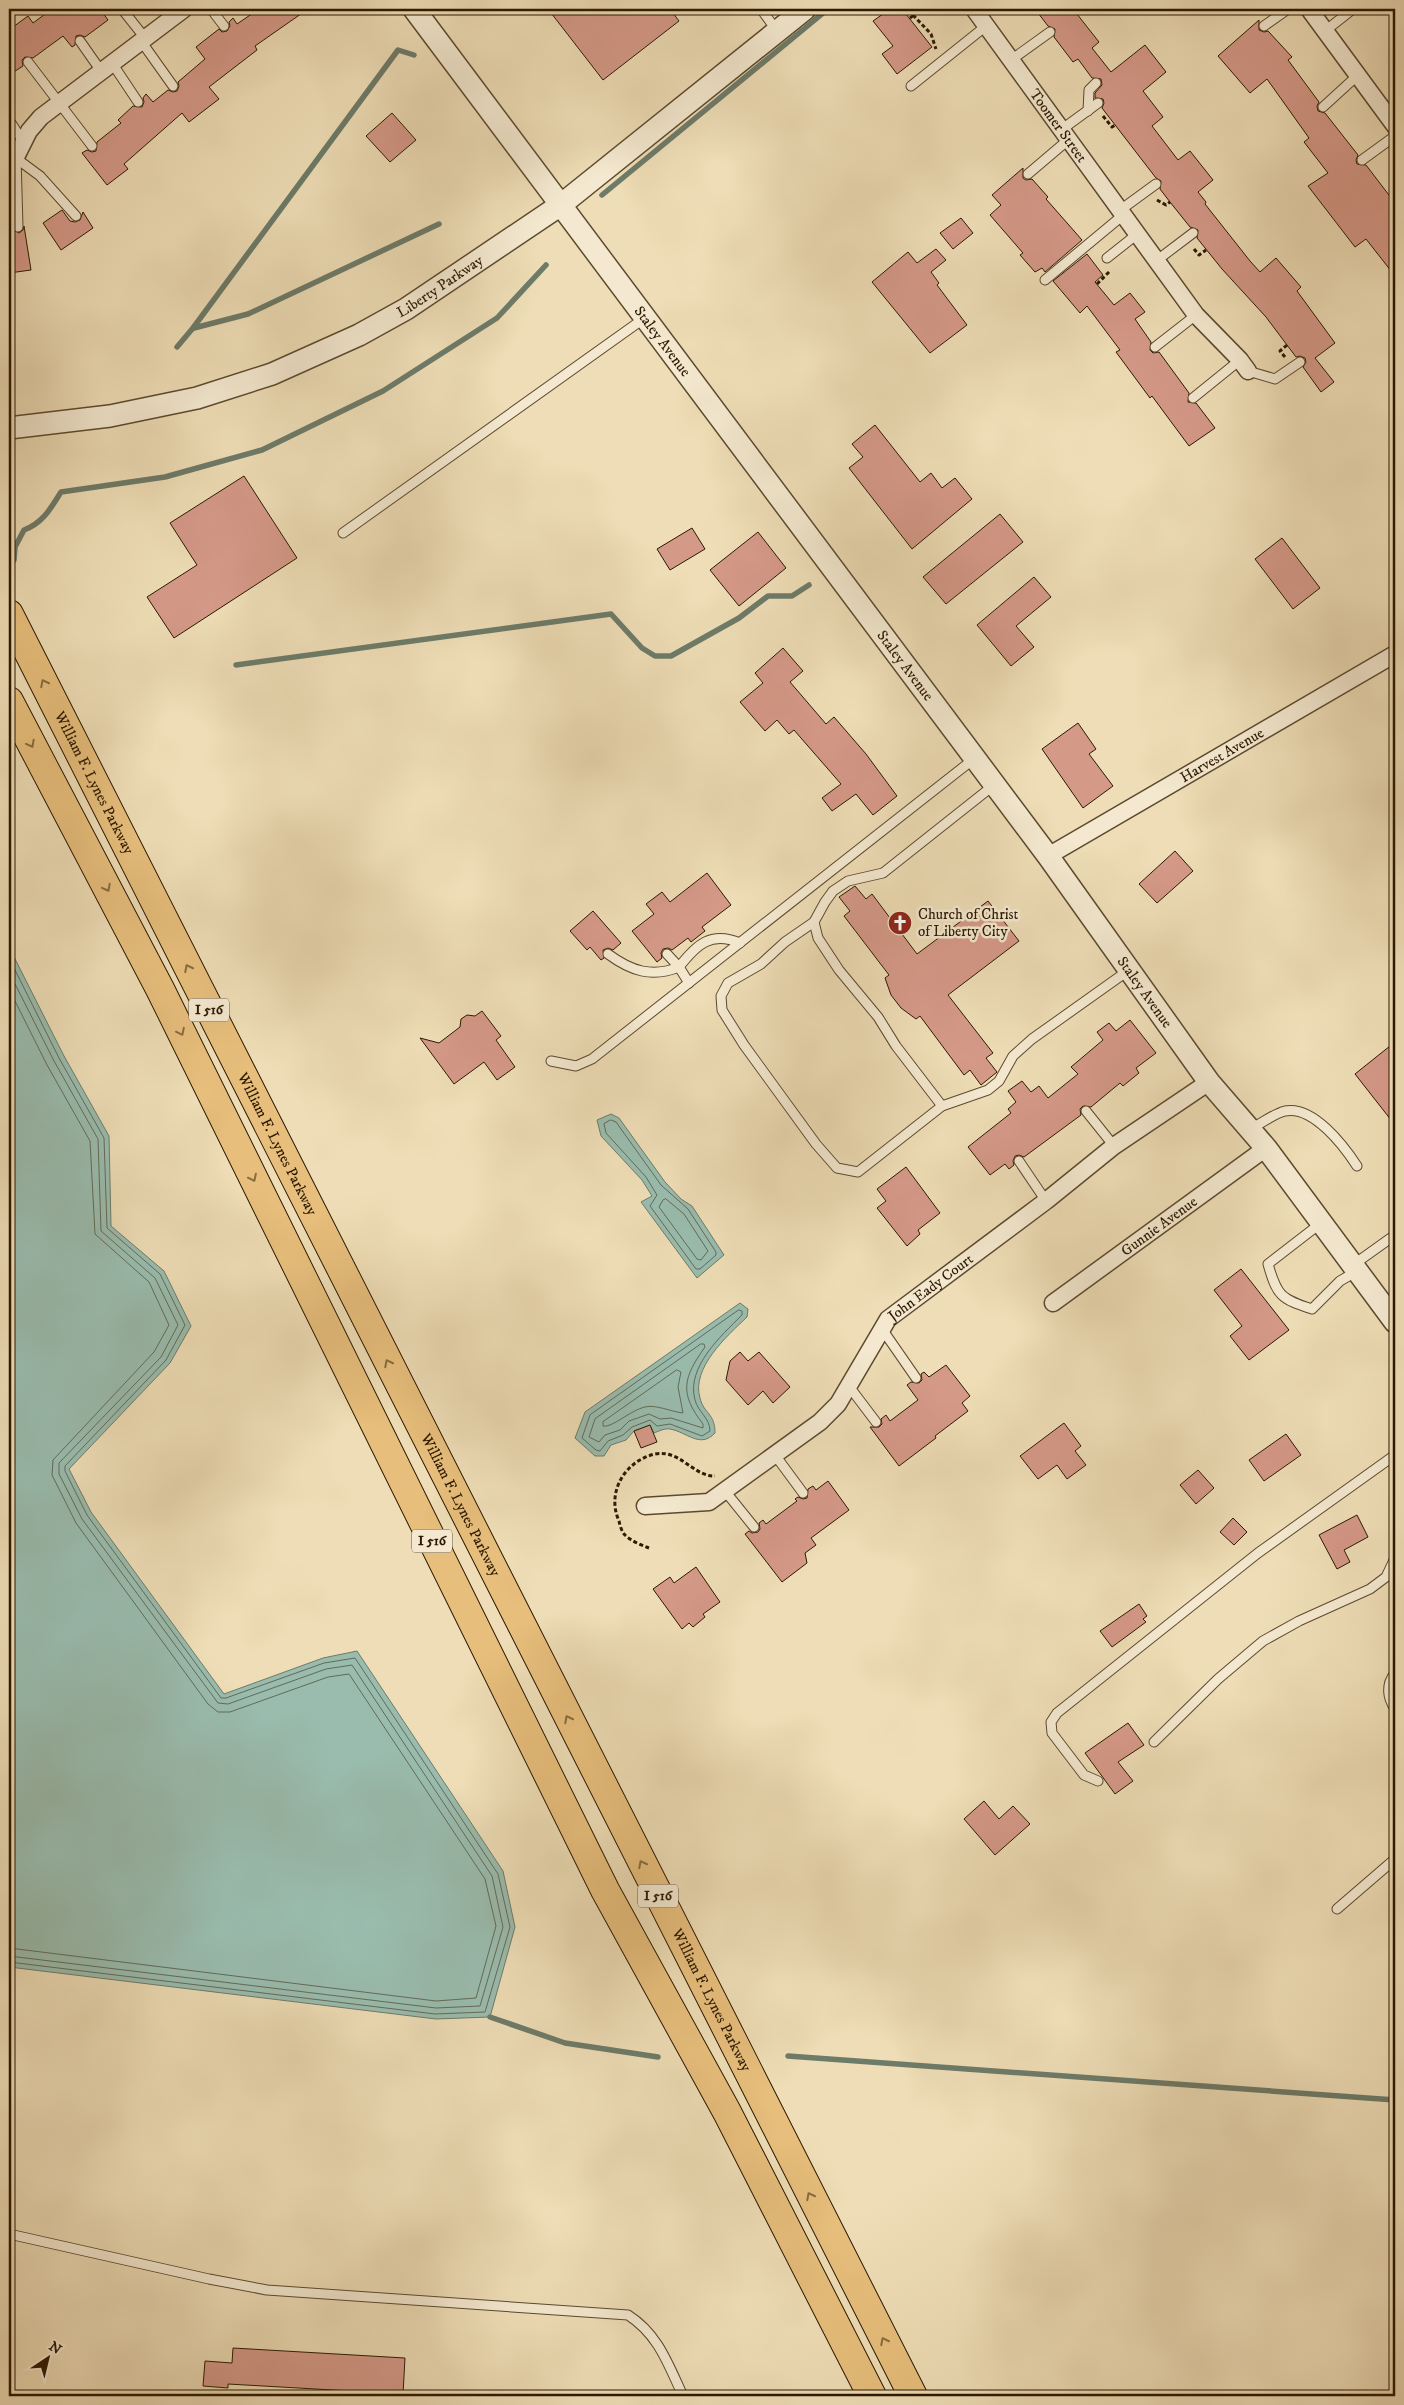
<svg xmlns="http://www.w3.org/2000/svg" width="1404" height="2405" font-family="'IM FELL DW Pica',serif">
<rect width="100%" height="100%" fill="#eeddb6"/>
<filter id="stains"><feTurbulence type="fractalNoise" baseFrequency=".004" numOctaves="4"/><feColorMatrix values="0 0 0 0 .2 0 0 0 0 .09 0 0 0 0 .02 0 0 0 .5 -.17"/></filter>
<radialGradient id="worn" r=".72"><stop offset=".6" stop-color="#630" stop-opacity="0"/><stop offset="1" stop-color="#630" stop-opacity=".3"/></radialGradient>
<g fill="#99bcae" stroke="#6d7b69">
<path d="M9 947 64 1056 109 1136 111 1226 164 1271 191 1326 170 1363 69 1469 91 1512 224 1694 323 1658 357 1651 503 1871 515 1927 490 2017 436 2019 9 1967Z"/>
<path d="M611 1114 619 1118 665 1182 681 1199 692 1206 724 1255 697 1278 641 1202 652 1196 642 1180 601 1136 597 1120Z"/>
<path d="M740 1303 748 1309 747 1317C727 1336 691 1368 700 1398 704 1414 715 1413 715 1433 700 1449 687 1432 670 1429 665 1428 659 1431 654 1433L650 1425 634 1431 626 1440 611 1445 604 1456H595L575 1438 585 1412Z"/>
</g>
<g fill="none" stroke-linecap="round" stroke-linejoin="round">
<g stroke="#626a58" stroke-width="1">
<path d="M9 958 59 1058 104 1138 107 1228 160 1274 185 1325 166 1360 65 1466V1471L87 1515 221 1698H226L324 1663 355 1658 498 1874 510 1927 485 2012 435 2014 9 1962"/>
<path d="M9 972 54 1061 98 1139 101 1231 155 1278 178 1325 161 1357 59 1463V1474L82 1519 218 1703 228 1704 326 1669 352 1665 492 1876 503 1927 480 2006 436 2008 9 1956"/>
<path d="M9 989 47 1065 90 1141 95 1234 149 1282 169 1325 154 1352 53 1460 52 1475 76 1523 208 1704 218 1712H230L328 1677 349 1674 485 1879 496 1926 476 1998 436 2001 9 1948"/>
<path d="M611 1120 616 1122 661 1185 688 1209 716 1252V1255L700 1269H696L650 1206 657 1195 646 1177 606 1133 604 1124Z"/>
<path d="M666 1199 684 1214 708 1251 701 1260 697 1259 659 1207 663 1200Z"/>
<path d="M739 1310 742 1311V1315C721 1336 686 1367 695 1400 698 1412 710 1418 710 1431L702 1436 670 1424 657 1426 650 1420 632 1427 623 1435 608 1441 600 1451 596 1450 582 1438 590 1415Z"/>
<path d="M701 1344H704L705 1347C683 1378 679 1393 703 1424V1428L671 1418 660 1419 649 1414 629 1421 620 1430 605 1435 599 1442 589 1437 595 1419Z"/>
<path d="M677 1370 681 1372 678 1387 683 1413C672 1412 655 1404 645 1407 631 1410 612 1428 603 1426V1422Z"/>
</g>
<g stroke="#6d7b69" stroke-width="5.5">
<path d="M602 195 828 9"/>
<path d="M194 328 248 314 439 224"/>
<path d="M177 347 193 328 398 50 414 55"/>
<path d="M14 560 15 547 24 530C43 523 51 508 61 492L165 477 262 450 383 391 497 318 546 265"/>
<path d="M236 665 611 614 642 648 655 656H671L739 618 768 596H792L809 585"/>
<path d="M490 2017 565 2043 658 2057"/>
<path d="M788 2056 1395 2100"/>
</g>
</g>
<g fill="#d59988" stroke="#2b1901">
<path d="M52 9H100L108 20 85 37 80 35 76 36 75 45 72 47 63 36 33 58 25 57 22 60 23 66 9 75V30L28 16 33 23Z"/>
<path d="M259 9H308L255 46 257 50 209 87 219 99 189 122 182 113 124 164 128 169 107 185 82 153 87 150 92 152 96 151 97 142 121 123 118 120 133 106 142 107 144 102 143 98 146 94 153 102 168 90 173 92 177 91 179 86 178 82 205 59 196 47 219 29 222 32 227 31 230 26 229 22 233 18 237 24Z"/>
<path d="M548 9H670L679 21 603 80Z"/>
<path d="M890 9H902L932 47 897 74 882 54 893 46 873 21Z"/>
<path d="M1035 9H1073L1099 42 1092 48 1111 72 1145 45 1166 72 1143 91 1163 117 1152 126 1178 160 1190 151 1213 180 1198 192 1206 202 1205 204 1250 261 1260 272 1276 258 1301 287 1297 291 1335 343 1315 358 1334 382 1321 392 1303 367 1306 362 1305 358 1300 356 1296 357 1266 317 1222 269 1197 238 1198 230 1190 227 1170 202 1160 189 1161 181 1156 178 1102 108 1104 103 1103 99 1095 98V93L1102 85 1101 79 1092 78 1078 59 1073 62 1054 37 1055 29 1048 26Z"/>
<path d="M1259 20V30L1264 32 1268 31 1292 57 1288 60 1319 102 1317 106 1318 111 1325 113 1358 155 1356 160 1357 164 1366 165 1395 203V276L1366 239 1355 247 1308 186 1328 173 1304 142 1309 138 1267 79 1250 93 1218 56Z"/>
<path d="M392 113 416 140 390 162 366 136Z"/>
<path d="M1023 168V178L1026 180 1032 179 1048 197 1046 199 1082 240 1045 272 1042 268 1035 272 1020 255 1023 253 990 215 1001 205 992 195Z"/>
<path d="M62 210 70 221 75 222 80 220 83 212 93 228 61 250 43 223Z"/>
<path d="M961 218 973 233 953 249 940 233Z"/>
<path d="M24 226 31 270 9 273V227L19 233 23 230Z"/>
<path d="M936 249 946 260 931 272 939 283 937 285 967 325 930 353 872 282 908 252 917 263Z"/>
<path d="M1087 254 1103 275 1095 282 1114 305 1130 293 1145 312 1135 319 1151 342 1150 350 1153 353 1159 352 1189 393 1188 402 1196 403 1215 428 1189 446 1152 396 1150 398 1116 352 1120 350 1087 306 1080 313 1053 281Z"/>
<path d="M875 425 920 482 931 473 942 488 955 478 972 499 912 549 849 468 863 457 852 444Z"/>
<path d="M244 476 297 558 174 638 147 597 197 565 170 523Z"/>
<path d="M1000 514 1023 542 946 604 923 577Z"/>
<path d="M692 528 705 549 670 570 657 549Z"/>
<path d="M758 532 786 568 739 606 710 570Z"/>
<path d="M1282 538 1320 588 1293 609 1255 559Z"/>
<path d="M1034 577 1051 597 1016 626 1034 647 1011 666 977 625Z"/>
<path d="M783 648 803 671 790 682 826 724 834 717 866 754 897 796 873 815 856 794 832 811 822 798 841 784 794 730 789 734 777 720 765 731 740 702 763 683 755 673Z"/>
<path d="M1078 723 1096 749 1089 754 1113 786 1083 808 1042 749Z"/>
<path d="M1175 851 1193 871 1157 903 1139 884Z"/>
<path d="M707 873 731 905 702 927 705 931 691 942 688 938 672 950 668 948 663 949 661 953 662 958 657 962 632 931 654 914 646 904 662 892 670 902Z"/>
<path d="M855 886 866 899 872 894 917 954 988 901 1019 941 948 995 993 1053 986 1058 997 1072 981 1085 970 1070 964 1075 920 1016 916 1019 901 1008 891 995 885 978 889 975 844 916 850 911 839 897Z"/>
<path d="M593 911 621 943 613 950 608 948 603 950 604 958 601 960 590 947 587 950 570 931Z"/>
<path d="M482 1011 501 1036 496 1040 515 1067 497 1080 484 1062 454 1084 420 1038 439 1043 460 1027 461 1019 467 1015 475 1016Z"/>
<path d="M1130 1020 1156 1053 1136 1068 1139 1073 1123 1086 1120 1083 1091 1107 1083 1106 1080 1109 1081 1115 1024 1157 1019 1155 1015 1156 1013 1161 1014 1165 1009 1169 1005 1164 990 1175 968 1147 1011 1113 1008 1109 1016 1102 1008 1091 1022 1081 1031 1092 1039 1086 1048 1098 1078 1074 1071 1067 1103 1040 1097 1032 1109 1023 1116 1031Z"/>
<path d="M1395 1042V1125L1355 1074Z"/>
<path d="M906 1167 940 1213 918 1230 920 1234 907 1246 877 1208 886 1201 877 1189Z"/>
<path d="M1241 1269 1289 1330 1249 1360 1230 1336 1242 1326 1214 1290Z"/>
<path d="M740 1352 748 1361 759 1352 790 1387 773 1403 763 1391 748 1405 726 1380 730 1361Z"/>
<path d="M946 1365 970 1396 962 1403 968 1411 935 1436 936 1438 899 1466 870 1427H879L882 1424 881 1419 886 1415 890 1421 918 1400 907 1385 911 1382 919 1383 922 1380 921 1374 924 1372 929 1377Z"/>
<path d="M1064 1423 1081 1446 1075 1451 1086 1465 1067 1479 1057 1465 1038 1479 1020 1456Z"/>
<path d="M650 1425 657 1442 641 1448 634 1431Z"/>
<path d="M1286 1434 1301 1455 1264 1481 1249 1460Z"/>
<path d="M1198 1470 1214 1488 1196 1504 1180 1485Z"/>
<path d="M828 1481 849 1510 811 1538 816 1545 805 1553 807 1563 782 1582 745 1534 749 1531 752 1533 758 1532 760 1529 759 1523 763 1520 766 1524 797 1501 795 1499 798 1497 803 1499 807 1498 808 1489 813 1486 816 1490Z"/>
<path d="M1357 1515 1368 1537 1344 1550 1350 1562 1337 1569 1319 1535Z"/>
<path d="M1233 1518 1247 1532 1234 1545 1220 1532Z"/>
<path d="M696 1567 720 1602 703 1614 705 1617 693 1627 689 1623 682 1629 653 1589 670 1577 674 1583Z"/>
<path d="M1139 1604 1147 1616 1143 1619 1146 1622 1112 1647 1100 1631Z"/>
<path d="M1128 1723 1144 1745 1118 1762 1133 1781 1115 1794 1085 1753Z"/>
<path d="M984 1801 999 1819 1013 1806 1030 1824 995 1855 964 1819Z"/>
<path d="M233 2348 405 2358 403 2394 228 2384V2388L203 2386 205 2361 232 2363Z"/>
</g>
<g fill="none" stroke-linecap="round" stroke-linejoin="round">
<g stroke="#5c4a2e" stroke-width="11">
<g id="service">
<path d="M122 9 145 38"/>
<path d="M211 9 224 26"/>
<path d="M761 9 777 31"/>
<path d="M1264 26 1288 9"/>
<path d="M1325 31 1353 9"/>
<path d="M80 41 101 71"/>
<path d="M141 41 173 86"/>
<path d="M1011 60 1050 32"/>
<path d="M28 62 92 146"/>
<path d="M112 63 138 102"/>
<path d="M911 86 986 26"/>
<path d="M1323 107 1358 75"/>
<path d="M1088 111 1089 90 1096 83"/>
<path d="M9 120 24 143"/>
<path d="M1061 130 1098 103"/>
<path d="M9 153 40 176 76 216"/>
<path d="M16 157 18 227"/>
<path d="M1362 160 1395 136"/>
<path d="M1028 174 1068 140"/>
<path d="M1119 211 1156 184"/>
<path d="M1107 258 1136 235"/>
<path d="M1156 261 1193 233"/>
<path d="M1045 280 1122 216"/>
<path d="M1155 347 1196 315"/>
<path d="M1248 371 1275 379 1300 362"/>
<path d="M1193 398 1240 360"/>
<path d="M343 533 646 317"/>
<path d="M994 785 883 873 848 881 833 891 825 902 814 922 785 942 761 964 728 983 721 996 722 1010 744 1045 816 1144 837 1168 858 1172 942 1106 988 1090 999 1081 1013 1056 1032 1039 1129 970"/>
<path d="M814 922 818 938 839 970 878 1017 896 1046 942 1106"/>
<path d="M608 954C631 971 652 978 679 967L689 983"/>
<path d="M667 954 679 967C697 944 711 931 740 943"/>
<path d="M551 1061 576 1066 592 1059 975 758"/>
<path d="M1086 1111 1114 1146"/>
<path d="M1250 1129C1261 1124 1273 1114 1285 1111 1313 1105 1344 1146 1357 1166"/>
<path d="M1019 1161 1046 1201"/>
<path d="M1321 1223 1268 1264C1277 1296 1281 1299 1312 1309L1340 1281 1357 1271"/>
<path d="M1353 1265 1395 1235"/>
<path d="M882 1329 916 1378"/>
<path d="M848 1385 876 1422"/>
<path d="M775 1455 803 1493"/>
<path d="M725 1491 754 1527"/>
<path d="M1395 1673C1386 1684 1387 1697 1395 1709"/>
<path d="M1154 1742 1218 1679 1263 1641 1299 1621 1370 1589 1386 1577 1395 1558"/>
<path d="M1098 1781 1084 1775 1052 1733 1051 1722 1057 1713 1258 1553 1395 1455"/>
<path d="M1337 1909 1395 1859"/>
<path d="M9 2234 209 2279 267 2290 628 2315C658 2334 668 2364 683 2396"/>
</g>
</g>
<g stroke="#5c4a2e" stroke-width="19">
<g id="minor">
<path id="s1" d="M974 9 1196 315 1240 360 1248 371"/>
<path d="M1309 9 1395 126"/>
<path d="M16 157 29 131 41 117 184 9"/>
<path id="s2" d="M1048 856 1395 654"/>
<path id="s3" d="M1053 1303 1266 1148"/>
<path id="s4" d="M645 1506 709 1502 820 1422 838 1404 888 1319 1046 1201 1114 1146 1209 1082"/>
</g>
</g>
<g stroke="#5c4a2e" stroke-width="24">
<g id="tertiary">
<path id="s5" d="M414 9 1048 856 1209 1082 1266 1148 1395 1322"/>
<path id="s6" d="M9 428 110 416 197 398 272 374 359 335 406 309 562 204 805 9"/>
</g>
</g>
<g stroke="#2b1901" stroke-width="30">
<g id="motorway">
<path id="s7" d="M9 614 913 2396"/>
<path d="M9 701 160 989 605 1890 727 2112 872 2396"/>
</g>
</g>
<g stroke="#2b1901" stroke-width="3" stroke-dasharray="4 2.5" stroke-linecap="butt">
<path d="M913 15 931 34 936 49"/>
<path d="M910 18 922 9"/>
<path d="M1103 116 1112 127 1115 125"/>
<path d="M1157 200 1166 205 1170 202"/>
<path d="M1194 249 1199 255 1206 250"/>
<path d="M1097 284 1110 271"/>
<path d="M1285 357 1280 351 1287 345"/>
<path d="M649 1548C641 1545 631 1541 625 1535 622 1532 620 1526 619 1521 606 1492 625 1461 655 1454 680 1449 694 1477 715 1476"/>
</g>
<use href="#service" stroke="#f4e9d0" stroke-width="9"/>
<use href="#minor" stroke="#f4e9d0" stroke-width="16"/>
<use href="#tertiary" stroke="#f4e9d0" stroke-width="21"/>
<use href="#motorway" stroke="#e7be7b" stroke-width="28"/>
</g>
<defs><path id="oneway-chevron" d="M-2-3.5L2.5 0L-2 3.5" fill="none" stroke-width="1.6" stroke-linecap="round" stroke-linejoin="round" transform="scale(1.25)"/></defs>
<g stroke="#896c3e">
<use href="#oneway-chevron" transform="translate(44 683) rotate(-117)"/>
<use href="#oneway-chevron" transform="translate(31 744) rotate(62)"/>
<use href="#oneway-chevron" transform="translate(107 888) rotate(62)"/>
<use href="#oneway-chevron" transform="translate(188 968) rotate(-117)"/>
<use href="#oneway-chevron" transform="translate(181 1032) rotate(64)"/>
<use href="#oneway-chevron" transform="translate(253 1178) rotate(64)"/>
<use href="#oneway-chevron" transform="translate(388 1363) rotate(-117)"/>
<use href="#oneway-chevron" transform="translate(568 1719) rotate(-117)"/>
<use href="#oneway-chevron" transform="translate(642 1864) rotate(-117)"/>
<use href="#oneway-chevron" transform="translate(810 2196) rotate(-117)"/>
<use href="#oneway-chevron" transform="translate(884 2341) rotate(-117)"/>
</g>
<defs>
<g id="church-disc" transform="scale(1.25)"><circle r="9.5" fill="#8f2418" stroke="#f4e9d0"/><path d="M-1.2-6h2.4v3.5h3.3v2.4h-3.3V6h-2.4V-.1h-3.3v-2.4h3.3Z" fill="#fff"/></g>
</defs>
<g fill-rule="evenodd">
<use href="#church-disc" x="900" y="923"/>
</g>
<g text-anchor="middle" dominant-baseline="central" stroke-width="5" stroke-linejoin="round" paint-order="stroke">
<g fill="#f4e9d0" stroke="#67573f" stroke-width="1">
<rect x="189" y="998.5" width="40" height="23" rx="4"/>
<rect x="412" y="1529.5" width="40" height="23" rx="4"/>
<rect x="638" y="1884.5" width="40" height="23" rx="4"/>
</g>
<g font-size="14" font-weight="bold" fill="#2b1901">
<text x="209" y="1010">I 516</text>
<text x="432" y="1541">I 516</text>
<text x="658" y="1896">I 516</text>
</g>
<g font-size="15" fill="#2b1901" stroke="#f4e9d0">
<text stroke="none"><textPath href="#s1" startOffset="144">Toomer Street</textPath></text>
<text stroke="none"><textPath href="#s6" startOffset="459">Liberty Parkway</textPath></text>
<text stroke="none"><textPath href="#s5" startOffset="415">Staley Avenue</textPath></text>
<text stroke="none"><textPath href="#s5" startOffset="820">Staley Avenue</textPath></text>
<text stroke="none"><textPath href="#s2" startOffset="201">Harvest Avenue</textPath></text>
<text stroke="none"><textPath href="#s7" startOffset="189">William F. Lynes Parkway</textPath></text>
<text stroke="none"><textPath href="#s5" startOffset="1225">Staley Avenue</textPath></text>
<text stroke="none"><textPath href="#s7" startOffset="594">William F. Lynes Parkway</textPath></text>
<text stroke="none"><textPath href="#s3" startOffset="131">Gunnie Avenue</textPath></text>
<text stroke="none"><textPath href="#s4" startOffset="378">John Eady Court</textPath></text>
<text stroke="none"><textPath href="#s7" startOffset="999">William F. Lynes Parkway</textPath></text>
<text stroke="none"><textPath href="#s7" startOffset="1554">William F. Lynes Parkway</textPath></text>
</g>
<g font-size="15" fill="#2b1901" stroke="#f4e9d0" text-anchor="start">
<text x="918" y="914">Church of Christ<tspan x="918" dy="17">of Liberty City</tspan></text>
</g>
</g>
<rect width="1404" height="2405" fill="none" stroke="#eeddb6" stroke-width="30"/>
<rect x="10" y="10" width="1384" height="2385" fill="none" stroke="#2b1901" stroke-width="2.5"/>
<rect x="15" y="15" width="1374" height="2375" fill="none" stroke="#2b1901"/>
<g transform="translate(48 2358) rotate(35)" stroke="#f4e9d0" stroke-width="4" paint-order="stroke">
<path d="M0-4L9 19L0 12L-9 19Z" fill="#2b1901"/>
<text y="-8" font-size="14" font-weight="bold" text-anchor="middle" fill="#2b1901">N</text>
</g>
<rect width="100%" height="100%" filter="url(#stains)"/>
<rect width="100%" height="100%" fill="url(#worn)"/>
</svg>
